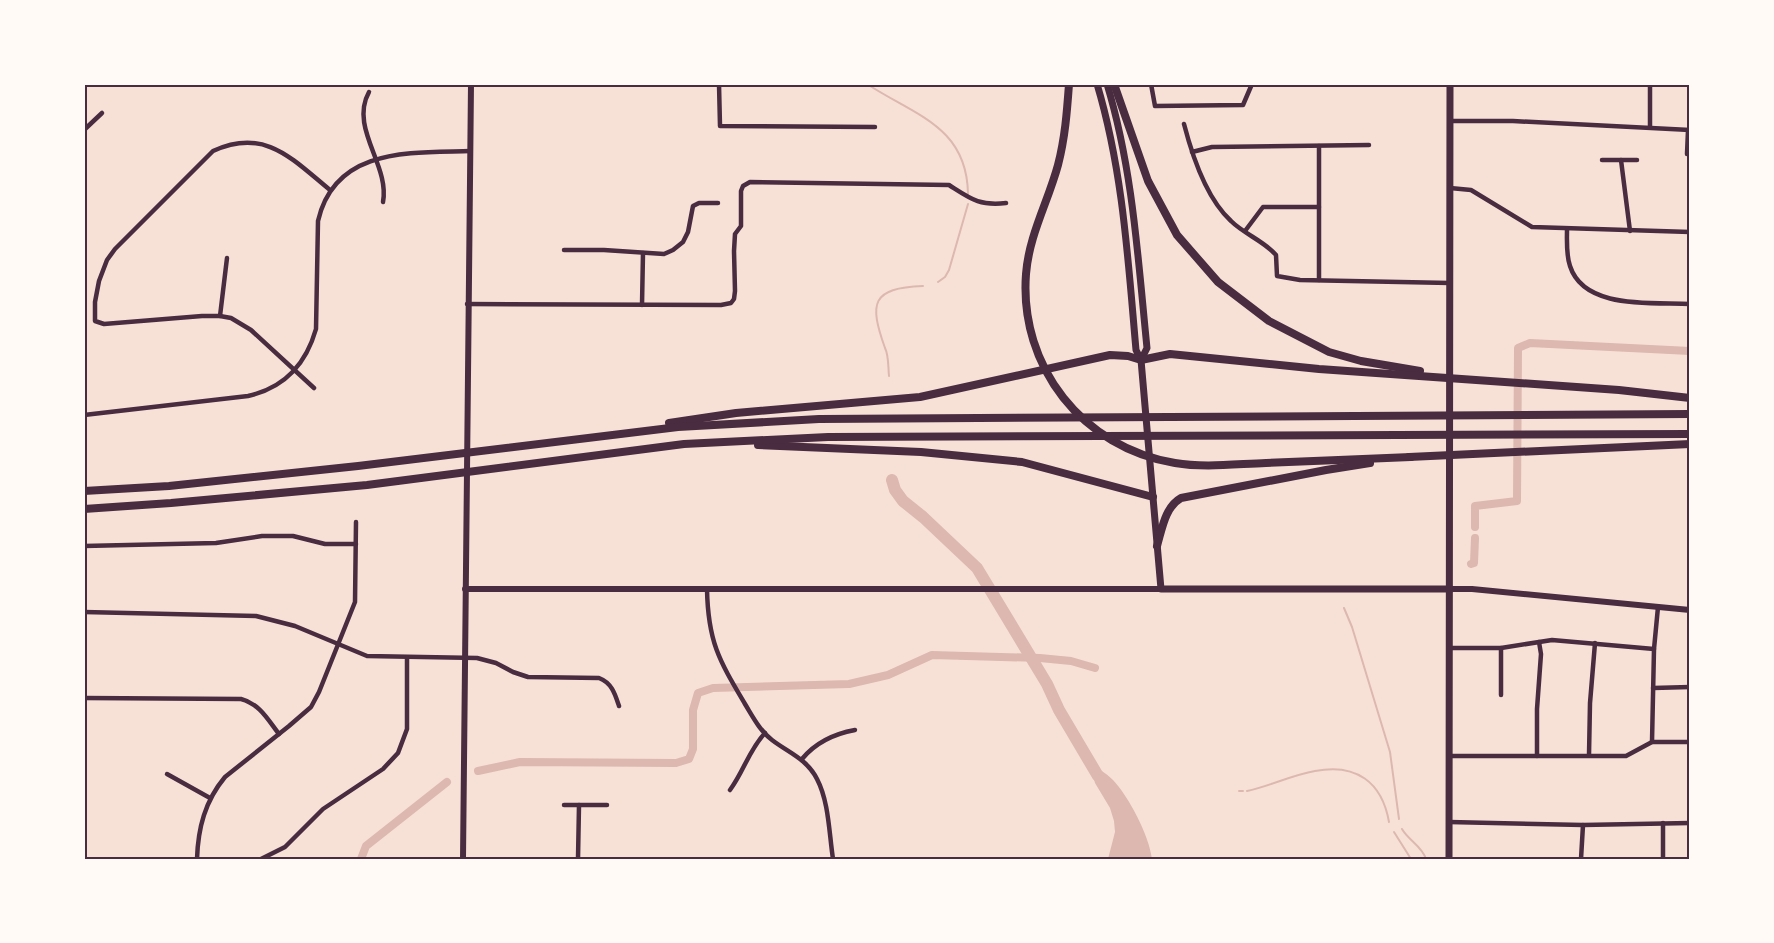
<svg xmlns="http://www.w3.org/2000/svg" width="1774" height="943" font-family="Poppins,sans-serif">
<rect width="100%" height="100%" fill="#f7e1d7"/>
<path fill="#dcb8b0" d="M1090 763C1097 768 1106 773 1113 780 1129 797 1149 835 1152 859H1108L1115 832 1114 821 1110 808 1095 783Z"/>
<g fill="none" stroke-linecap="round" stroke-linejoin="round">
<g stroke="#dcb8b0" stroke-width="2">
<path d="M867 84C914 115 967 126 968 194"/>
<path d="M938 282 945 277 949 270 968 204"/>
<path d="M889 376C888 367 889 356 885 348 869 303 871 288 923 286"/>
<path d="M1344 608 1352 627 1390 752 1399 819"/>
<path d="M1239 791H1243"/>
<path d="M1247 791C1270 786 1292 775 1315 771 1356 763 1382 782 1389 822"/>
<path d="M1402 829C1408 840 1422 846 1426 859"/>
<path d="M1394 832 1411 859"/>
</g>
<g stroke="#dcb8b0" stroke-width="8">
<path d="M1475 527V506L1517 501 1518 348 1530 343 1690 351"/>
<path d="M1471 564 1474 563 1475 538"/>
<path d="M478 771 520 762 676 763 689 759 693 749V710L698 693 713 688 849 684 888 675 932 655 1040 658 1071 661 1095 668"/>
<path d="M361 859 366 846 447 782"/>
</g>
<path stroke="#dcb8b0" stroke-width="12" d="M892 480 895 490 903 501 923 517 977 568 1047 684 1059 710 1098 776"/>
<g stroke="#4a2c40" stroke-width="4.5">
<path d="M719 84 720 126 875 127"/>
<path d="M1151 84 1155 106 1243 105 1252 84"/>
<path d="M1650 84V127"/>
<path d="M369 92C349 128 390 165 383 202"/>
<path d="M1450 121H1513L1690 130"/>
<path d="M1184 124C1192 155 1207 199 1231 221 1244 234 1264 241 1276 255L1277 276 1300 280 1450 283"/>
<path d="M84 130 102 113"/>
<path d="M1319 146V280"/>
<path d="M1192 152 1212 147 1369 145"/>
<path d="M1687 154 1688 130"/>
<path d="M1602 160H1637"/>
<path d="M1621 160 1630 231"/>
<path d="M1450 188 1471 190 1532 227 1690 232"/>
<path d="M1567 229C1567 241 1566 255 1570 266 1584 310 1653 302 1690 304"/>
<path d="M1245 231 1263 207H1319"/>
<path d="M564 250H604L664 254 673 250 683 242 688 232 693 206 699 203H718"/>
<path d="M467 304 721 305 731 303 734 299 735 291 734 251 735 234 741 226V191L743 186 750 182 949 185C971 199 979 206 1006 203"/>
<path d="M642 305 643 253"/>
<path d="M220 316 227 258"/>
<path d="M314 388 251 330 231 318 220 316H202L104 324 95 321V302L99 281 107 260 115 249 213 151C265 127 292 159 330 190"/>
<path d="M84 415 248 396C284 388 306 364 316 329L318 221C335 147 411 153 470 151"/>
<path d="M84 546 216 543 262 536H293L325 544H356"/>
<path d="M707 589C708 642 719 660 745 704 753 717 760 731 772 740 789 753 807 759 817 779 829 802 829 833 833 859"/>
<path d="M84 612 256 616 295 626 367 656 477 658 496 663 513 672 528 677 599 678C612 683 615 694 619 706"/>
<path d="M1450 648H1501L1552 640 1654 649"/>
<path d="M1501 648V695"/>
<path d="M1653 688 1690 687"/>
<path d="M84 698 241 699C260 704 268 720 279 734"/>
<path d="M1652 742 1654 649 1658 607"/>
<path d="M1589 755 1590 703 1595 643"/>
<path d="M1450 756H1626L1652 742H1690"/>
<path d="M1537 756V709L1541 654 1539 642"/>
<path d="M802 759C816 742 833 734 855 730"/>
<path d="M167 774 210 798"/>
<path d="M730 790C744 771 749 750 765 733"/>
<path d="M564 805H607"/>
<path d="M1449 822 1583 825 1690 823"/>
<path d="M1663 823V859"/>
<path d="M197 859C198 828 205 801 225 777L289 726 311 707 319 692 355 602 356 522"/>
<path d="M261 859 285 847 323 809 383 769 398 753 407 729V658"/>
<path d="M578 859 579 805"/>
<path d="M1581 859 1583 825"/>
</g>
<g stroke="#4a2c40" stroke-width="6">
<path d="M465 589H1161"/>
<path d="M1451 589H1472L1690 610"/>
<path d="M463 859 471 84"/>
</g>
<g stroke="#4a2c40" stroke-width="7">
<path d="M1097 84C1123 171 1128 260 1136 350L1141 360 1161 589H1451"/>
<path d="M1107 84C1133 170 1138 259 1147 348L1141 360"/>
<path d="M1449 859 1450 84"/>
</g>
<g stroke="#4a2c40" stroke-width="8">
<path d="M1069 84C1067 112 1065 138 1058 165 1048 202 1029 235 1026 274 1019 367 1083 448 1175 463 1204 468 1236 464 1266 463 1314 461 1363 459 1411 457"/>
<path d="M1114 84 1148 181 1177 235 1218 282 1269 321 1329 352 1361 361 1420 371"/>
<path d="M669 423 736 413 920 397 1110 355 1128 356 1141 360 1170 354 1319 369 1619 390 1690 398"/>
<path d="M758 445 921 452 1022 462 1153 497"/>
<path d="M1409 457 1690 444"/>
<path d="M84 491 169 486 358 466 678 427 819 419 1690 414"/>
<path d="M84 509 171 503 367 485 684 444 828 437 1690 434"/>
<path d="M1157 546C1162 529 1165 507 1181 498L1326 470 1370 463"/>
</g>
</g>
<rect width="1774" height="943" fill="none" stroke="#fffaf5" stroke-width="171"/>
<rect x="86" y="86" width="1602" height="772" fill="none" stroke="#4a2c40" stroke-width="2"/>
</svg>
